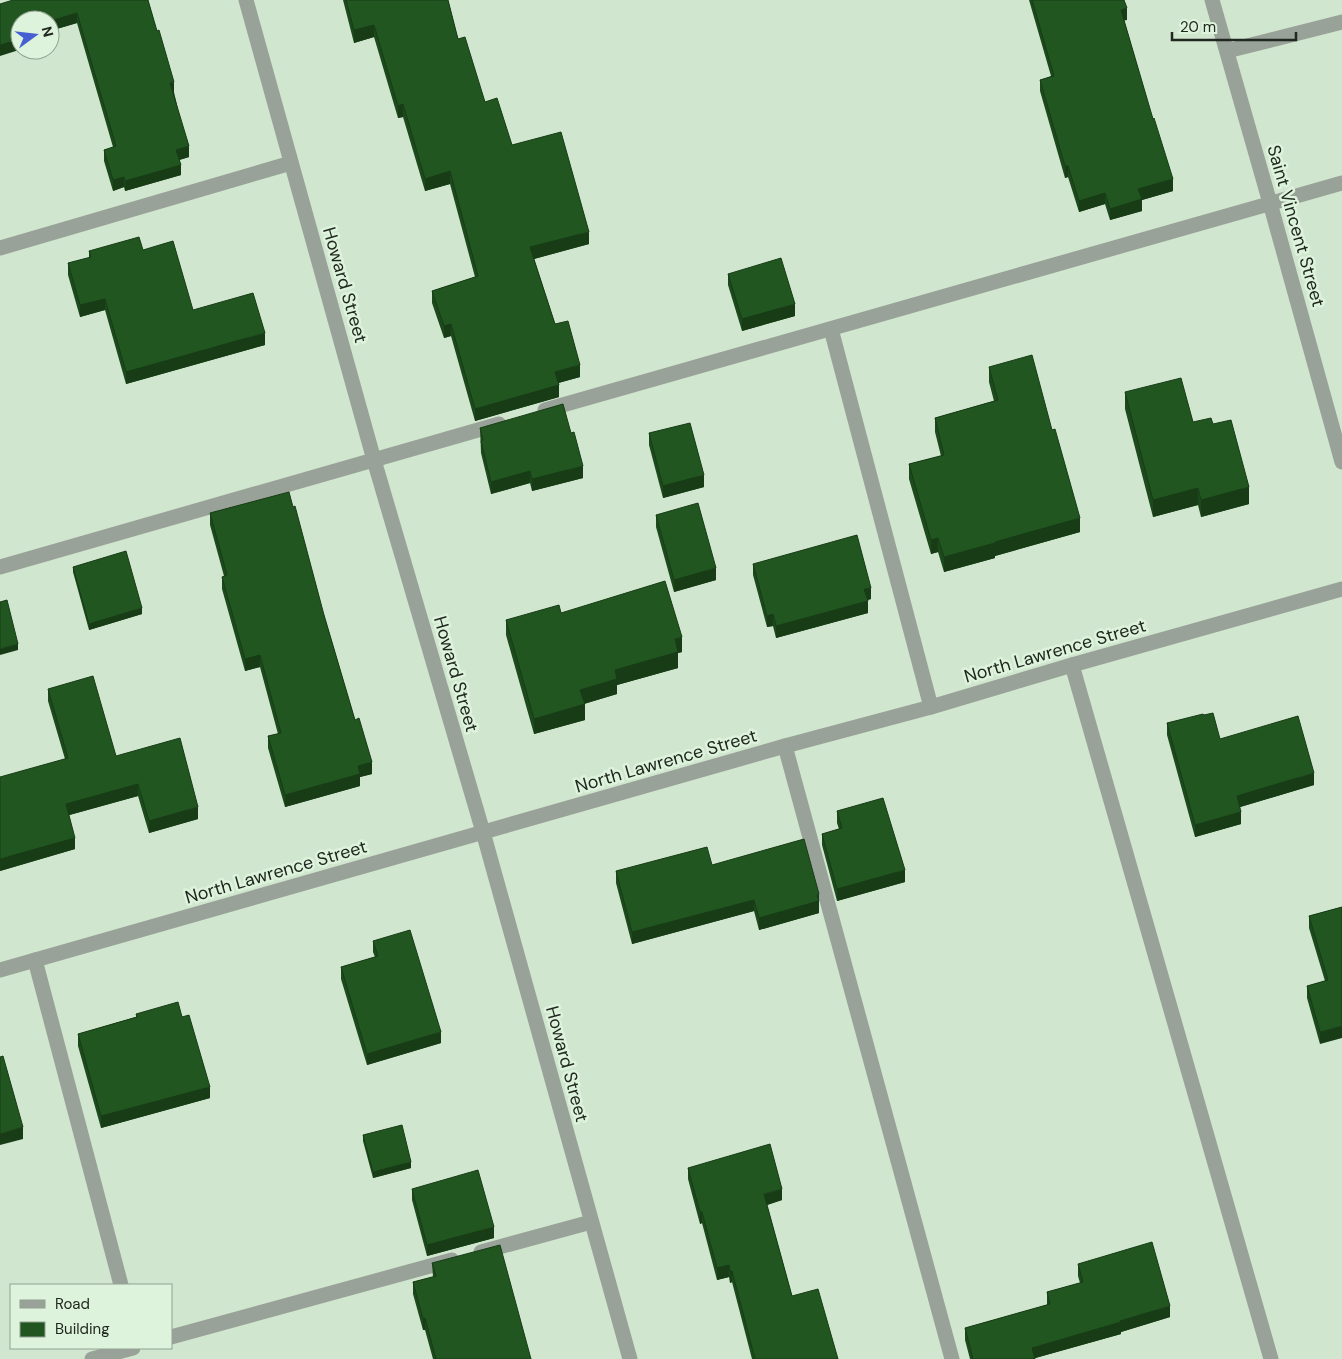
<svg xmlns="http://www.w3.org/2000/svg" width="1342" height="1359" font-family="'DM Sans',sans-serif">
<rect width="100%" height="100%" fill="#d1e6cf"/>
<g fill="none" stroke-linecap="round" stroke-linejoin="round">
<g stroke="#99a298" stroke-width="15">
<path d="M246 0 374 460 483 832 630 1359"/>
<path d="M1212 0 1270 203 1342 462"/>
<path d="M1227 51 1342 22"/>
<path d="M0 248 291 163"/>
<path d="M831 329 931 707"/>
<path d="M545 410 1342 183"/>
<path d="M0 567 499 424"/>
<path d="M1072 665 1271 1359"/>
<path d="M785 746 952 1359"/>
<path d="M35 960 121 1285"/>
<path d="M0 970 785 746 931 707 1072 665 1342 589"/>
<path d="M481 1252 591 1222"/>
<path d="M171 1337 452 1260"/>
<path d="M92 1359 133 1348"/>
</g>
</g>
<g fill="#1c4a1c">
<path d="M148 0 174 92 189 157 179 160 181 175 125 191 124 187 113 191 104 161V150L113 147 77 23 19 40V50L0 4Z"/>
<path d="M343 0H448L458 39 485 102 512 145 589 244 534 259 555 324 580 377 558 383 559 397 475 421 451 336 444 338 432 303V291L475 277 450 184 425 191 403 117 398 118 374 37 354 43Z"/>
<path d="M1029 0H1124L1127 20H1124L1173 191 1142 200V211L1110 220 1105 204 1079 212 1068 177 1065 178 1040 91V80L1051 76Z"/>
<path d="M143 250 193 310 265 345 126 384 105 310 80 317 68 275V263L89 258V251Z"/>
<path d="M728 274 795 316 742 331 728 285Z"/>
<path d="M989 367 1080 532 995 556V558L944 572 938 552 931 554 909 479V464L941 456 935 432V418L994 401 989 382Z"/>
<path d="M1125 392 1193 422 1213 424 1249 504 1201 517 1198 505 1153 517 1125 409Z"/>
<path d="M480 428 583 478 532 491 530 483 491 494 481 453Z"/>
<path d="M649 433 704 487 663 498 649 445Z"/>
<path d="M210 513 324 615 355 720 372 774 360 777V786L285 807 268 748V736L278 734 260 667 245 671 222 589V577L224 576 210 525Z"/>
<path d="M656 515 716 580 674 592 656 527Z"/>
<path d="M753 564 871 599 867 600 868 613 776 638 773 626 767 627 753 575Z"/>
<path d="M73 567 142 614 89 630 73 572Z"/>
<path d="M561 613 682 652 678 653V668L617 685V694L584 704 585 720 534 734 506 635V620Z"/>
<path d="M48 689 116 756 198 819 149 833 138 796 69 815 75 849 0 871 65 759 48 701Z"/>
<path d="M1204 715 1220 739 1314 785 1240 807 1241 824 1195 837 1167 735V723Z"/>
<path d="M837 811 905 882 837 901 822 845V834L839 829 837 823Z"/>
<path d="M712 865 819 894V913L759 930 754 911 632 944 616 883V871Z"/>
<path d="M1342 907 1320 1044 1307 998V986L1325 981 1309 928V916Z"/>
<path d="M373 941 441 1043 367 1065 341 979V967L375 957 373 952Z"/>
<path d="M136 1014 182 1017 210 1098 101 1128 78 1046V1034L136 1017Z"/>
<path d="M363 1135 411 1168 373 1178 363 1141Z"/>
<path d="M688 1168 782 1200 767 1205 792 1296 838 1359H752L732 1282 730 1283 729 1277 717 1280 702 1223 700 1224 688 1179Z"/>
<path d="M412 1189 494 1238 427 1256 412 1200Z"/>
<path d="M432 1263 531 1359H433L425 1330H423L413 1294V1282L433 1277Z"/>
<path d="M1078 1264 1170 1317 1121 1332V1334L1035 1358V1359H970L965 1340V1328L1047 1305V1292L1080 1283 1078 1276Z"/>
</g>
<g fill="#173c16">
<path d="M1127 8V20L1121 21V10Z"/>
<path d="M77 13V23L50 31V21Z"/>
<path d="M374 25V37L354 43V30Z"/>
<path d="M20 30 19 50 0 56V45L17 31Z"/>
<path d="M174 82V92L170 93V83Z"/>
<path d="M403 104V117L398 118V106Z"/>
<path d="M189 146V157L176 161V150Z"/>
<path d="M181 165V175L125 191V181Z"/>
<path d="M1065 166H1068V177L1065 178Z"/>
<path d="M450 171V184L425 191V179Z"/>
<path d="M124 177V187L113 191V180Z"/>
<path d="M1173 179V191L1142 200V211L1110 220V209L1138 189Z"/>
<path d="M1105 193V204L1079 212V201Z"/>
<path d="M589 232V244L530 260V247Z"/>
<path d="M105 299V310L80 317V305Z"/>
<path d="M795 304V316L742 331V319Z"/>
<path d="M451 324V336L444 338V326Z"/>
<path d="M265 333V345L126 384V372Z"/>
<path d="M580 365V377L555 384V372Z"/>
<path d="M559 385V397L475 421V409Z"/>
<path d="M583 466V478L532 491V479Z"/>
<path d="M530 471V483L491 494V482Z"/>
<path d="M704 475V487L663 498V486Z"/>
<path d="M1249 487V504L1201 517V500Z"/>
<path d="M1198 488V505L1153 517V500Z"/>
<path d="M1080 518V532L995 556V558L944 572V557L995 542Z"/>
<path d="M938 538V552L931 554V540Z"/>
<path d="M716 568V580L674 592V580Z"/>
<path d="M871 588V599L864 601V589Z"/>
<path d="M868 601V613L776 638V626Z"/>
<path d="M142 608V614L89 630V624Z"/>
<path d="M773 614V626L767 627V616Z"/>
<path d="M682 637V652L678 653V668L617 685V694L580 705V690L615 670 675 639Z"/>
<path d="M18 644V650L0 655V649Z"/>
<path d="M260 655V667L245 671V659Z"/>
<path d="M585 704V720L534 734V719Z"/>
<path d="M372 762V774L360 777V786L285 807V795L358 766Z"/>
<path d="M1314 773V785L1237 808V796Z"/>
<path d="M138 784V796L66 816V804Z"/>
<path d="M198 807V819L149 833V821Z"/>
<path d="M1241 812V824L1195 837V825Z"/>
<path d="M75 838V849L0 871V859Z"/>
<path d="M905 870V882L837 901V889Z"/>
<path d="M819 894V913L759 930V918Z"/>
<path d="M754 900V911L632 944V932Z"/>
<path d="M1342 1026V1038L1320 1044V1032Z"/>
<path d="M441 1032V1043L367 1065V1054Z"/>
<path d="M210 1087V1098L101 1128V1116Z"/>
<path d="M23 1127V1139L0 1145V1134Z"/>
<path d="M411 1162V1168L373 1178V1172Z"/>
<path d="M782 1189V1200L764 1206V1194Z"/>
<path d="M700 1212H702V1223L700 1224Z"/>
<path d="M494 1227V1238L427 1256V1245Z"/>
<path d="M729 1265V1277L717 1280V1268Z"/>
<path d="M730 1271H732V1282L730 1283Z"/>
<path d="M1170 1306V1317L1121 1332V1334L1032 1359V1348Z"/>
<path d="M425 1318V1330H423V1319Z"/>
</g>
<g fill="#215620" stroke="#173c16">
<path d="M13 0H148L157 31 159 30 174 82 170 83 189 146 176 150 181 165 125 181 124 177 113 180 104 150 116 146 77 13 50 21V20H20V30L17 31 19 40 0 45V4Z"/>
<path d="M346 0H448L458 39 465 37 485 102 497 98 512 145 561 132 589 232 530 247 555 324 568 321 580 365 555 372 559 385 475 409 451 324 444 326 432 291 478 276 450 171 425 179 403 104 398 106 374 25 354 30Z"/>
<path d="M1032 0H1124L1127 8 1121 10 1153 119 1154 118 1173 179 1138 189 1142 199 1110 209 1105 193 1079 201 1068 166H1065L1040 80 1054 76Z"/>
<path d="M139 237 143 250 173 241 193 310 253 293 265 333 126 372 105 299 80 305 68 263 91 257 89 251Z"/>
<path d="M781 258 795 304 742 319 728 274Z"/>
<path d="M1032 355 1052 430 1055 429 1080 518 995 542V543L944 557 938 538 931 540 909 464 944 455 935 418 998 400 989 367Z"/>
<path d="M1181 378 1193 422 1211 418 1213 424 1231 420 1249 487 1201 500 1198 488 1153 500 1125 392Z"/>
<path d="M563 404 571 433 574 432 583 466 532 479 530 471 491 482 481 441 483 440 480 428Z"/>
<path d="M690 423 704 475 663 486 649 433Z"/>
<path d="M289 492 293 507 295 506 324 615 355 720 359 718 372 762 358 766 360 774 285 795 268 736 281 733 260 655 245 659 222 577 227 575 210 513Z"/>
<path d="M698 503 716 568 674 580 656 515Z"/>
<path d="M857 535 871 588 864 589 868 601 776 626 773 614 767 616 753 564Z"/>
<path d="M126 551 142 608 89 624 73 567Z"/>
<path d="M665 581 682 637 675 639 678 652 615 670 617 679 580 690 585 704 534 719 506 620 559 605 561 613Z"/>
<path d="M7 600 18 644 0 649V602Z"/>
<path d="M93 676 116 756 180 738 198 807 149 821 138 784 66 804 75 838 0 859V777L68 758 48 689Z"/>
<path d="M1213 713 1220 739 1298 716 1314 773 1237 796 1241 812 1195 825 1167 723 1203 714 1204 715Z"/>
<path d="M883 798 905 870 837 889 822 834 842 828 837 811Z"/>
<path d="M804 839 819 894 817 895 819 901 759 918 754 900 632 932 616 871 707 847 712 865Z"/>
<path d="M1342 907V1026L1320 1032 1307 986 1328 980 1309 916Z"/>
<path d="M410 930 441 1032 367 1054 341 967 378 956 373 941Z"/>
<path d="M178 1002 182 1017 189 1015 210 1087 101 1116 78 1034 137 1017 136 1014Z"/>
<path d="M3 1056 23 1127 0 1134V1057Z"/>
<path d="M402 1125 411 1162 373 1172 363 1135Z"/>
<path d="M770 1144 782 1189 764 1194 792 1296 818 1289 838 1359H755L732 1271H730L729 1265 717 1268 702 1212H700L688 1168Z"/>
<path d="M478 1170 494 1227 427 1245 412 1189Z"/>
<path d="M1152 1242 1170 1306 1120 1321 1121 1322 1032 1348 1035 1359H973L965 1328 1050 1304 1047 1292 1083 1282 1078 1264Z"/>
<path d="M500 1245 531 1359H436L425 1318 423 1319 413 1282 436 1276 432 1263Z"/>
</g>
<g text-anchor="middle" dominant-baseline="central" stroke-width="5" stroke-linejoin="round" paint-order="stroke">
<g font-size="18" fill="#202820" stroke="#def3dc">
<text transform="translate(1296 226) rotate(74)">Saint Vincent Street</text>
<text transform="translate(345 285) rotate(74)">Howard Street</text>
<text transform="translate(1055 651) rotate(-16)">North Lawrence Street</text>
<text transform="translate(456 674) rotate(74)">Howard Street</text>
<text transform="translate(666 761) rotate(-16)">North Lawrence Street</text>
<text transform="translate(276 872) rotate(-16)">North Lawrence Street</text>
<text transform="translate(567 1064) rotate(75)">Howard Street</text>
</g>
</g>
<rect x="10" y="1284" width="162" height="65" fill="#def3dc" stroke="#92a291"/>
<rect x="20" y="1300" width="25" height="8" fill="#99a298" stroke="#92a291"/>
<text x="55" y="1309" font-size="15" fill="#202820">Road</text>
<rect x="20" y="1322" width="25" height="15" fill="#215620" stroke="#92a291"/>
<text x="55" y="1334" font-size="15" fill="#202820">Building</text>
<g transform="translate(35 35) rotate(75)"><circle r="24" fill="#def3dc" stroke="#92a291"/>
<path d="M0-4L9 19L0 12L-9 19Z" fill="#4660d4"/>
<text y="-8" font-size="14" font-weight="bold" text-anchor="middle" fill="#202820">N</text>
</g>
<path d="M1172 32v8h124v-8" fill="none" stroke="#202820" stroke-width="2.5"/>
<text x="1180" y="32" font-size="15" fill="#202820" stroke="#def3dc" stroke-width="4" paint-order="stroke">20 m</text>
</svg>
